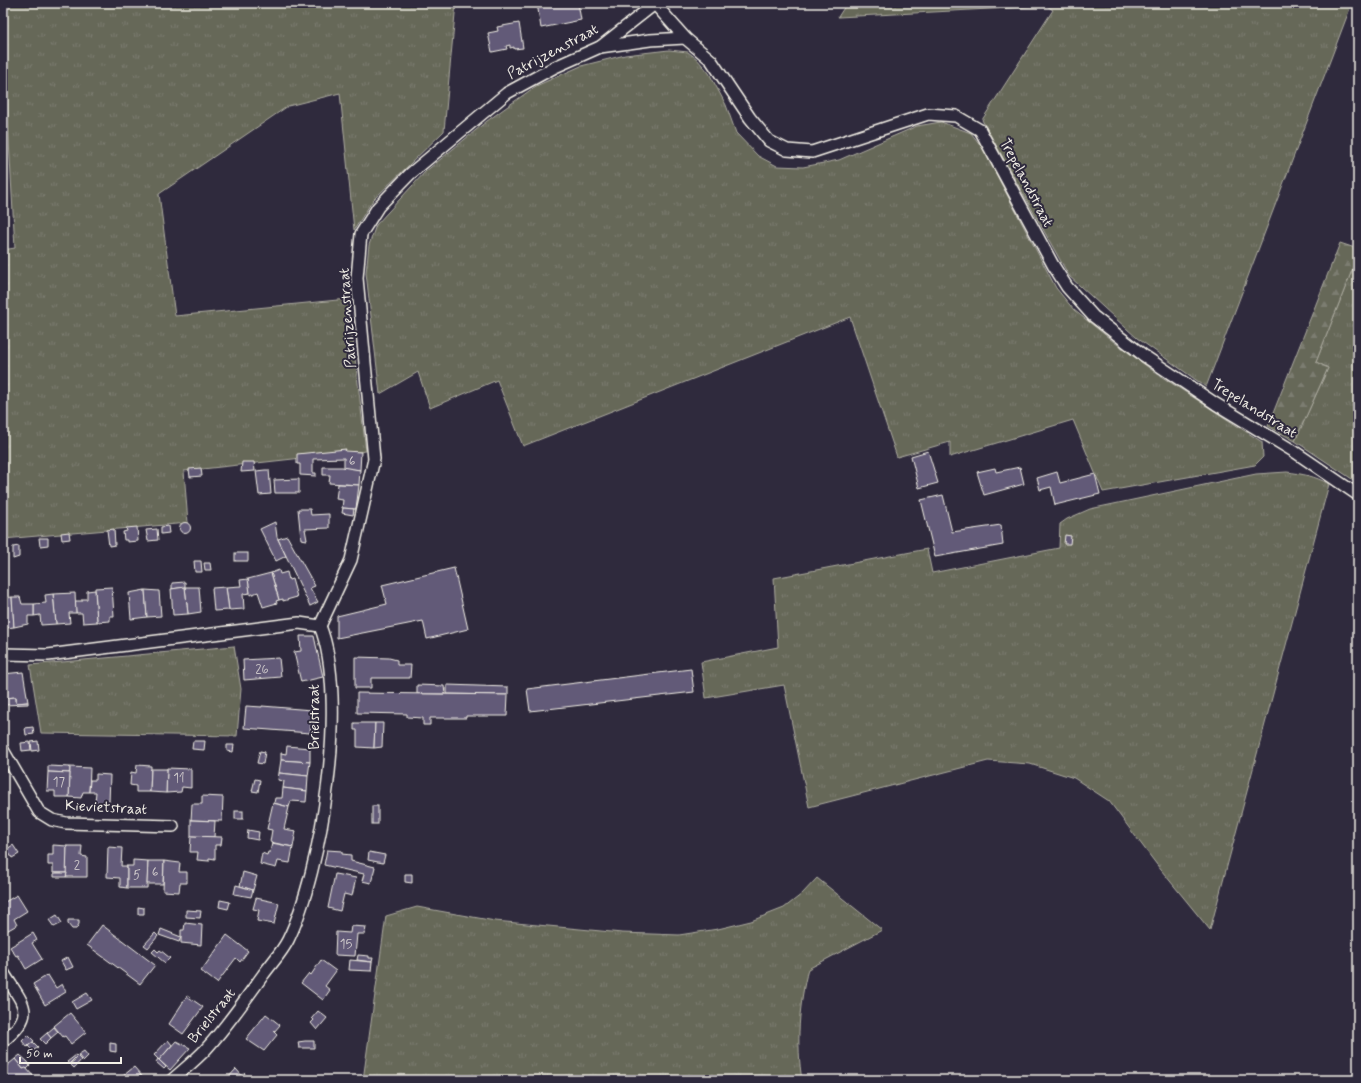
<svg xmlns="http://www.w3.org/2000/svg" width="1361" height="1083" font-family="Mynerve,sans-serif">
<defs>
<pattern id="grass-tufts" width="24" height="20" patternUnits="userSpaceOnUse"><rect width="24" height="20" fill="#666759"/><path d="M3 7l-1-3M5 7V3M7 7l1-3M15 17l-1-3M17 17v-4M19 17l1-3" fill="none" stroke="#7c7d71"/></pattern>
<pattern id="forest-firs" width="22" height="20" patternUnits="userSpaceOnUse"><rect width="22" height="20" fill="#666759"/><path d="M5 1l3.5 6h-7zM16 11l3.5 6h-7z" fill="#7c7d71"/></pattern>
</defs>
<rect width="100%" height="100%" fill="#2f2a3d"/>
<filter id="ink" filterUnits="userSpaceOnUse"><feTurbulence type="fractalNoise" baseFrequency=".025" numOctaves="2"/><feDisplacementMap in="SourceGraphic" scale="8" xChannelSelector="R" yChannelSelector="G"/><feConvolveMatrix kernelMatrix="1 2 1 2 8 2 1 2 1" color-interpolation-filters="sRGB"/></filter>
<g filter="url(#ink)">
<g fill="url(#grass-tufts)" stroke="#adaca0">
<path d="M3 3H456L444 131 373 200 354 230 340 93 288 106 159 194 175 316 348 299 366 451 184 471 188 523 3 539V250L15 248 3 33Z"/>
<path d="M847 3H1352L1206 387 1137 338 1069 276 982 120 1053 10 1047 6 838 17Z"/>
<path d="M669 50 688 52 697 59 709 73 726 105 736 133 758 156 777 166 803 167 839 160 917 126 941 122 971 133 982 147 1056 288 1074 310 1114 342 1156 373 1262 442 1263 457 1255 465 1103 492 1073 420 950 457V442L897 457 850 317 523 446 497 380 430 408 418 372 380 394 366 273 369 245 376 225 425 172 487 121 536 86 581 66 625 55Z"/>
<path d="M1358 255V483L1295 441 1328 368 1316 362Z"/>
<path d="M1287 472C1302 474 1315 476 1329 484L1210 930 1157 865 1109 801 1074 778 1030 764 988 761 809 807 784 685 706 698 701 662 778 647 774 578 927 549 932 573 1059 548 1060 524 1067 519 1090 509 1256 474Z"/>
<path d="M234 646 241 689 237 736 41 733 30 665Z"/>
<path d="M817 878 882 930 808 969C799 1004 796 1044 802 1080H363L386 916 417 907 495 921 622 933 679 935 718 929 751 921 784 908 802 894Z"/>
</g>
<path fill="url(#forest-firs)" stroke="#adaca0" d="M1340 243 1358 249V255L1316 362 1328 368 1295 441 1268 426Z"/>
<g fill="#625a78" stroke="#f4f1e8">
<path d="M537 3H578L581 20 541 28Z"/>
<path d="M519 23 523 48 514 49V47L510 48V45L506 46 507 49 492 52 488 33 498 31 497 27Z"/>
<path d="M346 449 345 451 361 452 360 470 344 468V458L313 459V473H316V476L300 475V464H297V454Z"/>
<path d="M928 451 938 483 919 488 911 456Z"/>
<path d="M242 462H254L255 471 241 472Z"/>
<path d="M323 467H342L360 470 359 485 329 483 330 475H323Z"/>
<path d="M1020 467 1024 484 984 495 977 472 995 468 996 472Z"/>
<path d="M201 468 202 476 190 477 189 469Z"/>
<path d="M265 470H269L271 494 259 495 256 471Z"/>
<path d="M1057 472 1060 483 1095 474 1100 494 1055 505 1051 487 1040 490 1037 478Z"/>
<path d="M299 479V493H275L274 480Z"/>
<path d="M338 484 359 485 356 509 342 508 343 500 336 499Z"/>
<path d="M943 495 952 532 1001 525 1003 545 935 557 921 500Z"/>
<path d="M343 508 354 509 353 515 342 513Z"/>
<path d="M298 509H310L311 515 329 514V528L305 529 307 540 301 539Z"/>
<path d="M275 522 277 537 286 556 276 561 260 529Z"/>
<circle cx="185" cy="528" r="5.5"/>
<path d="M168 526 169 533 161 534V527Z"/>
<path d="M137 527 138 541 127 542V540H124L123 532 127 531 126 528Z"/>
<path d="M114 529 115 545 109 546 107 530Z"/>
<path d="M157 529 158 540 148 541 146 530Z"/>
<path d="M69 532 70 539 62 540 61 533Z"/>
<path d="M1065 535 1071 536 1070 544H1064Z"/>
<path d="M287 536 315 586 310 588 318 602 310 606 278 539Z"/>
<path d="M39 538H48V545L40 546Z"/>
<path d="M19 546V557L13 559V547Z"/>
<rect x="235" y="553" width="13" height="8"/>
<path d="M194 561H201L202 572H195Z"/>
<path d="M204 563H210L211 570H205Z"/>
<path d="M454 568 468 629 427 639 423 621 337 638V616L387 604 382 585Z"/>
<path d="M279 570 280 574 287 572 289 580 292 579 297 597 283 601V599L279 600 271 573Z"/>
<path d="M271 573 279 600 276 601 277 603 263 607 258 592 250 595 248 579Z"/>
<path d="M248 579 250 593 243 594 244 609 229 610 226 587 241 586 240 580Z"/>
<path d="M185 582V587L172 589V583Z"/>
<path d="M112 587 114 616H110V621L97 622 95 588Z"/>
<path d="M185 587H199L201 612 188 614Z"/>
<path d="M185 587 188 614 173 615 171 589Z"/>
<path d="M226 587 229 610 214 611 212 588Z"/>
<path d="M95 590 97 622 83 623 82 613H76L75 601H82V599H87V591Z"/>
<path d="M145 590 147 617 131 619 129 593Z"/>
<path d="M145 590 159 591 161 616 147 617Z"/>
<path d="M75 593 76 613H69L70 623 56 624 53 594Z"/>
<path d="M53 594 56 624 41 625 40 615 34 616V604L46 603 45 595Z"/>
<path d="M12 597 14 627 6 628V626H3V598Z"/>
<path d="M12 597H20L22 604H34V616H28V624L14 627Z"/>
<path d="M300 636H314L323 677 301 682 294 652 301 651Z"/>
<path d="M355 657 389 658 397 660V665H411L410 678H371V688H355Z"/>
<path d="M279 658 281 677 244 680 243 660Z"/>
<path d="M691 669 694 692 530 711 527 689Z"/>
<path d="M23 672 28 702 16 703V697L5 698 3 674Z"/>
<path d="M417 685 444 686 445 694H417Z"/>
<path d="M447 685 508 687V695L447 694Z"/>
<path d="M3 693H5V698L16 697V703L28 702V704L4 705Z"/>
<path d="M357 693 508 695 507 716H466V718H430V725H423V718L407 717V714L357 713Z"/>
<path d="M246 706 262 707V706L312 710 310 733 244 728Z"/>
<path d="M354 723H375L374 748 357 747V730H354Z"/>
<path d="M375 723H383L382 747 374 748Z"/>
<path d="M33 727 34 734 26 735 25 728Z"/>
<path d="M38 741 39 750 32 751 31 742Z"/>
<path d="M193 741H205L204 750 192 749Z"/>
<path d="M30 742 31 750 22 751 21 743Z"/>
<path d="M227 745H234L233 752 227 751Z"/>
<path d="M287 746 310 748V762L281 760V753L286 754Z"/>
<path d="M260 751 265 752 263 764 257 763Z"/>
<path d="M281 760 310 762 308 776 279 773Z"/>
<path d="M137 765 151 766 150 792H136V786L130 785 131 772 136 773Z"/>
<path d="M48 766 70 767V773L48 772Z"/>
<path d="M70 767 90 768 89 792H83L81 798 69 797Z"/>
<path d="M167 768 191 769V788L182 787 181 792 166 793Z"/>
<path d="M151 769H167L166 793 150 792Z"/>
<path d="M48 772 70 773 69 797H55V791H47Z"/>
<path d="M279 773 308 776 307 791 283 788 284 781 278 780Z"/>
<path d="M96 774 110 775 109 803 95 802 96 792H89L90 780H96Z"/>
<path d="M255 779 260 780 258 792 252 791Z"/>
<path d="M283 788 307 791 306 802 291 801 289 807 274 803 275 798H282Z"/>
<path d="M202 796 223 797 222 821 191 820 192 804H202Z"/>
<path d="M273 803 289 807 284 829 296 831 293 847 270 842 272 830 267 829Z"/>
<rect x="372" y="806" width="6" height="18"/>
<rect x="235" y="811" width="8" height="8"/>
<path d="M191 820 215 821 214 837 191 836Z"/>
<path d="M248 830 259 832 258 840 247 838Z"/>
<path d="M191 836 222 837 221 845H215V859L209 858V861L197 860 198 852H190Z"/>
<path d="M272 843 293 847 290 863 278 861 276 868 260 864 262 853 267 855 268 852H270Z"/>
<path d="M13 845 19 854 12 858 7 849Z"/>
<path d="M53 845 67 846V873H53V865H48V855H53Z"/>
<path d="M67 846H82L81 856 87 857V877H66Z"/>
<path d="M108 847 122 848 121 866H127V888L120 887V878L107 877Z"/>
<path d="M327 850 342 851V854L351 855V861L375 867 371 883 362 881 364 874 324 865Z"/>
<path d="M369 852 385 855 383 863 368 860Z"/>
<path d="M133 860 148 861 147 888H127V866H133Z"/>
<path d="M148 861H164L163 884H147Z"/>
<path d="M164 861 180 863 179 872H187V883H180L179 892 163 891Z"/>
<path d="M243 872 257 876 253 890 240 886Z"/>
<path d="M54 873H67L66 877H54Z"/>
<path d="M335 874 356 878 352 896 344 894 340 911 328 908Z"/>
<path d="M405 874H412V883L405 882Z"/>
<path d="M236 885 253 890 251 897 234 894Z"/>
<path d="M17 895 27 911 14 919 17 925 3 933V903Z"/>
<path d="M256 898 279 903 274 924 257 921 259 910 253 909Z"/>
<path d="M220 900 230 902 228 909 219 907Z"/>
<path d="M138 907 144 908V914H138Z"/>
<path d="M186 910 201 911 200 918 186 917Z"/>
<path d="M57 915 62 923 54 927 49 920Z"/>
<path d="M68 920H79V924L76 929H72L68 924Z"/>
<path d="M185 923 202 925 201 945 181 943V930H184Z"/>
<path d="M102 925 155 965 140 984 87 945Z"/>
<path d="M351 926 366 927 365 934H357L355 956 335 955 336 932 350 933Z"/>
<path d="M161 929 181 937 179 942 159 935Z"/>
<path d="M33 933 37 940 32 943 42 959 26 969 18 955 16 956 10 947Z"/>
<path d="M155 933 158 936 148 948 144 945Z"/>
<path d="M227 935 248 951 240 962 236 958 217 983 201 971Z"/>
<path d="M155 949 158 952 160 950 170 958 165 963 152 952Z"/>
<path d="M358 955 369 956V958H373L372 962 357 960Z"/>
<path d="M68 957 73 967 66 970 61 961Z"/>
<path d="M321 960 336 971 325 986 330 990 323 1000 301 983 309 973 311 975Z"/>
<path d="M350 960 372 962 371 971 349 970Z"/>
<path d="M48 975 56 988 62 984 66 992 45 1005 33 984Z"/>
<path d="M87 993 92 1000 76 1009 72 1002Z"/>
<path d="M187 996 203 1007 183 1034 169 1024Z"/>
<path d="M318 1011 327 1018 317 1030 311 1023 314 1020 312 1018Z"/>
<path d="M70 1013 86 1032 71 1044 65 1036 63 1037 54 1026Z"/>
<path d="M266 1014 280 1025 274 1032 277 1035 264 1051 246 1039Z"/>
<path d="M54 1027 58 1032 51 1038 47 1033Z"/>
<path d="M47 1033 51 1038 45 1044 40 1039Z"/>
<path d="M28 1035 34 1041 27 1047 22 1041Z"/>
<path d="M168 1040 172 1045 159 1060 154 1055Z"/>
<path d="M176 1041 190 1048 170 1070 159 1060Z"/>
<path d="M305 1041H314V1048H299L298 1042Z"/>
<path d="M33 1042 38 1047 33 1051 28 1046Z"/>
<path d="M110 1043 116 1044V1052L110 1051Z"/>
<path d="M84 1051 88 1056 83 1061 78 1055Z"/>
<path d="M20 1055 28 1062 30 1066 27 1069H23L15 1059Z"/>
<path d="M76 1055 81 1060 74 1068 70 1064 76 1059 75 1058 69 1064 67 1062Z"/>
<path d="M15 1059 23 1069 26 1068 34 1077 31 1080H3V1069Z"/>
<path d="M158 1059 166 1067 164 1069 156 1062Z"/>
<path d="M134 1067 141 1075 136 1079 137 1080H118Z"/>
<path d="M236 1069 244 1078 246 1076 244 1073 251 1080 253 1078 255 1080H226Z"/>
<path d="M141 1075 145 1079 137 1080 136 1079Z"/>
</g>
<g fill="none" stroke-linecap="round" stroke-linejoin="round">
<g stroke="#f4f1e8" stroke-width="14">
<g id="street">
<path d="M655 4 685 38 711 60 750 118 769 141 787 150 812 152 928 114 956 116 980 130 1053 265 1067 287 1093 316 1143 355 1216 404 1295 452 1358 495"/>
<path d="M600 47 650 40 685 38"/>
<path d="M320 626 351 560 374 459 357 278 361 234 378 207 410 174 507 93 555 67 600 47 656 3"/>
<path d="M3 654 48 655 299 623 320 626"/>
<path d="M3 750 39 812 52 820 66 823 173 826"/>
<path d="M3 972C23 1005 38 1013 3 1041"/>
<path d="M172 1080C183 1070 196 1060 206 1049 227 1026 245 1000 263 975 271 964 282 952 288 940 322 871 349 699 320 626"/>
</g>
</g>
<use href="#street" stroke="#2f2a3d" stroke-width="11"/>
</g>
</g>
<g text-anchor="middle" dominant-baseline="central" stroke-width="4" stroke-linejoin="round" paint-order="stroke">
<g font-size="13" fill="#d0cbcc">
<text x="352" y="461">6</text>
<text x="262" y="669">26</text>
<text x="179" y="778">11</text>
<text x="59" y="782">17</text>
<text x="77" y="865">2</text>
<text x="155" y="872">6</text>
<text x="137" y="875">5</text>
<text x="346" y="944">15</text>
</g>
<g font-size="15" fill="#f4f1e8" stroke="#2f2a3d">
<text transform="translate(553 52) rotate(-28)">Patrijzenstraat</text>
<text transform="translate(1026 183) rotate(62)">Trepelandstraat</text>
<text transform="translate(348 318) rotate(-94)">Patrijzenstraat</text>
<text transform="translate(1254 409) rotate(32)">Trepelandstraat</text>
<text transform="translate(315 717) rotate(-90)">Brielstraat</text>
<text transform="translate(106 808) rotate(3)">Kievietstraat</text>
<text transform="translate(212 1016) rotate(-51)">Brielstraat</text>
</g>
</g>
<rect width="1361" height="1083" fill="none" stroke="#2f2a3d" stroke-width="16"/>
<rect x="8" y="8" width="1345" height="1067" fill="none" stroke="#f4f1e8" stroke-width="1.5" filter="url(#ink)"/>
<path d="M20 1057v6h101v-6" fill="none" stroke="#f4f1e8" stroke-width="2"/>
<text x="26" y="1057" font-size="12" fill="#f4f1e8" stroke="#2f2a3d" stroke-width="3" paint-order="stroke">50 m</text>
</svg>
